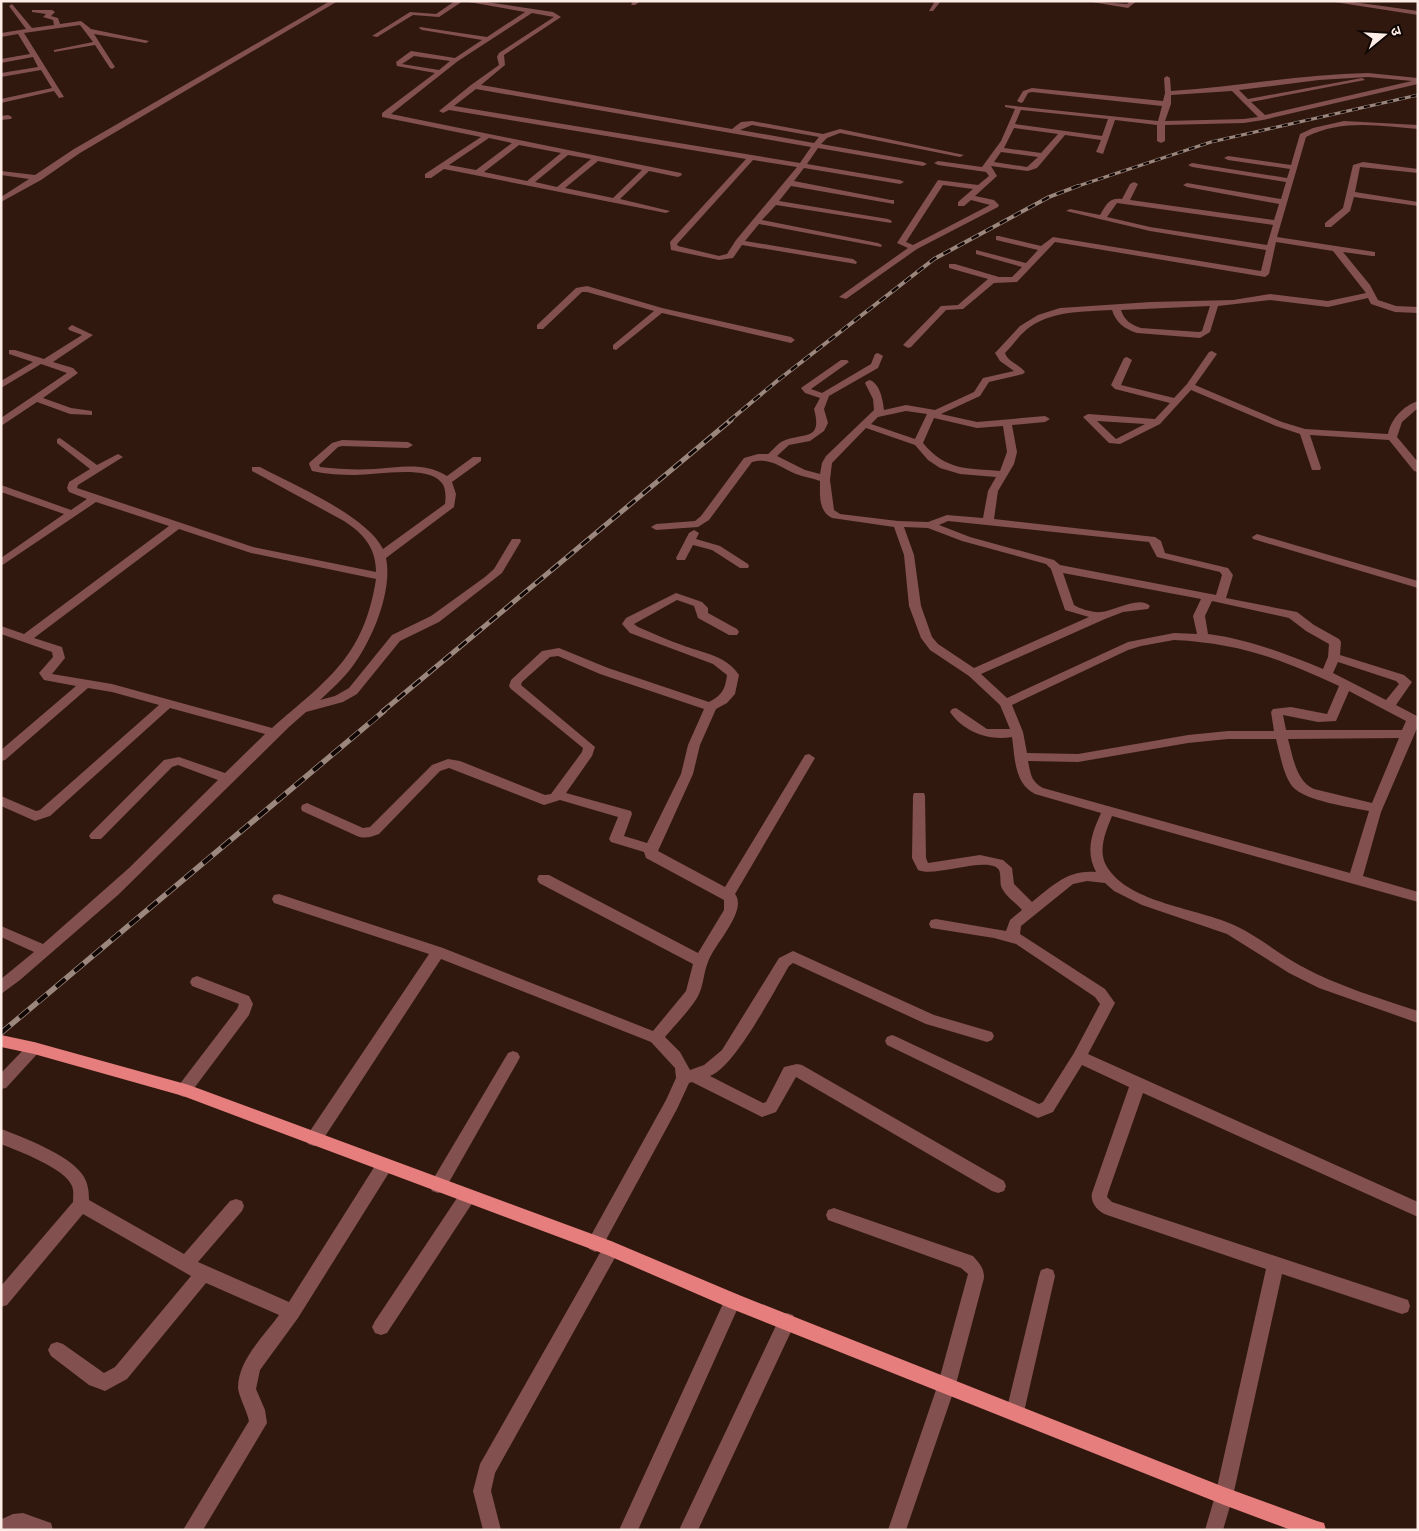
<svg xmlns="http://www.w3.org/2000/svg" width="1419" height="1531" font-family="'Source Serif 4','Noto Sans Devanagari',serif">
<rect width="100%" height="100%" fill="#30180e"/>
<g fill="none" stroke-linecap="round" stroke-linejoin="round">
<g fill="#81504f" fill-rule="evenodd">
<path d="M330 1H338L80 153 41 180 1 202V197L29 179 1 175V171L35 175 74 149Z"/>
<path d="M455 1H463L439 17 413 15 377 37 372 36 410 12 436 14Z"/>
<path d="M463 1H480L553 12 561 17 504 55 505 65 481 85 732 129 741 122 752 121 823 134 840 129 964 155 960 157 840 133 827 138 821 144 923 162 927 164 923 166 818 148 807 164 900 180 904 182 900 184 804 168 794 181 891 200H894V204L791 186 779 201 888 219 892 221 891 223 776 205 762 220 878 243 882 245 881 247 759 224 745 241 853 259 857 262 856 264 742 245 733 258 719 260 671 250 670 242 746 159 449 110 443 113 439 111 471 85 499 65 497 57 499 53 554 17 532 13 458 61 391 114 681 173 682 175 678 177 649 171 620 199 670 211 666 213 444 169 431 178H425V174L481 137 382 117V113L435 73 397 66 396 62 411 51 455 58 482 40 422 30 419 28 420 27 487 37 525 12ZM414 56 450 61 439 70 402 64ZM476 89 811 147 800 163 454 106ZM752 125 819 137 814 143 740 130ZM489 138 512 143 476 170 449 165ZM519 145 561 153 527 181 484 172ZM568 155 591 159 557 187 535 182ZM753 160 797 167 736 240 727 254 719 256 678 246 677 244ZM598 161 642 170 613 198 565 188Z"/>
<path d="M633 1H641L635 5H631Z"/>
<path d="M935 1H941L933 11H929Z"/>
<path d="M1086 1 1127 4 1130 1H1137L1128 8Z"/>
<path d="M1328 1H1346L1418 11V15Z"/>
<path d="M12 4 32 28 54 25 53 20 43 17 46 14 32 12V10H52L55 12 51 16 58 18 60 24 81 21 91 29 149 41 146 43 94 34 115 67 112 69 110 68 95 45 54 52V50L93 42 80 25 24 33 64 97 59 98 54 91 1 103V99L52 88 41 70 1 77V73L38 67 33 57 1 63V59L30 54 18 34 1 37V33L26 29 9 6Z"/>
<path d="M1368 73 1418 78V84L1263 120 1244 123 1165 125V141L1161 143 1157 141V125L1115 120 1103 154 1096 152 1101 140 1065 135 1037 168 1028 171 991 166 997 176 975 196 994 200 999 205 998 207 917 249 846 299 839 297 908 248 897 243 938 180 978 185 989 176 986 172 938 165 934 163 938 161 982 167 1001 141 1015 109 1005 107V105L1158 121 1162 106 1032 92 1028 93 1023 102 1021 103 1017 101 1023 91 1032 88 1163 101 1165 93 1164 78 1167 76 1170 78 1171 91C1237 87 1302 74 1368 73ZM1368 77 1412 81 1265 115 1251 102 1365 80 1362 78 1248 99 1239 90 1319 80ZM1232 91 1258 117 1244 119 1165 121 1171 104V95ZM1021 110 1108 119 1102 136 1015 124ZM1014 128 1058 134 1041 153 1004 148ZM1001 152 1038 157 1027 167 994 162ZM943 185 973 189 958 202V206H964L971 200 990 205 913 245 906 242Z"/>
<path d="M8 115 12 117 11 119 1 120V116Z"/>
<path d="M1344 121 1418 125V129C1380 126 1342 119 1306 137L1277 237 1375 252V256H1372L1343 252 1370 285 1378 300 1396 306 1418 307V313L1395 312 1371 304 1368 298 1328 307 1270 300 1218 306 1210 332 1200 338 1137 333C1125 329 1116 323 1112 310 1083 312 1050 310 1026 330 1018 337 1012 346 1005 353 1008 362 1019 364 1025 372L1023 374 989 382 980 396 941 414 977 422 1045 416 1050 419 1045 422 1012 425 1017 452 1014 464 998 491 994 519 1155 537 1161 541 1165 553 1228 568 1233 575 1226 598 1297 612 1314 625 1339 639 1341 642 1340 655 1404 675 1412 682 1396 705 1417 716 1418 726 1381 812 1363 876 1418 892V902L1112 816C1106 831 1097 851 1107 867 1130 904 1199 908 1236 926 1259 937 1279 954 1301 966 1338 986 1378 998 1418 1011V1023L1319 988 1289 973 1227 934 1142 905 1114 891 1105 883 1087 881 1073 884 1021 926 1020 934 1105 989 1115 1003 1088 1054 1418 1202V1217L1143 1093 1108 1193 1107 1197 1112 1202 1402 1298 1408 1300 1410 1306 1408 1312 1402 1314 1282 1274 1233 1496 1223 1530H1205L1215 1496 1266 1269 1107 1215C1098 1212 1090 1203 1092 1193L1129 1087 1082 1065 1053 1112 1038 1118 887 1045 885 1041 887 1037 892 1035 897 1037 1039 1104 1043 1102 1074 1053 1100 1004 1095 997 1016 944 994 938 931 928 929 924 931 920 936 919 1006 931 1010 920 1022 910C1016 903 1004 895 1001 886 1000 882 1001 874 999 870 989 855 935 878 918 870L912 858 913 796 914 793H924L925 796 926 858 928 863 980 855 1003 860 1012 868 1014 884 1032 902C1052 886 1068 869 1096 872 1085 851 1092 833 1101 813L1035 794C1014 783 1015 758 1012 737 988 741 964 732 950 712L952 709 956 708 987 729H1010L1000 705 969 676 930 650 921 638 909 606 904 555 894 527 832 518C818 511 820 494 820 481 812 478 804 477 796 474 780 467 770 457 752 462L709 520 698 527 656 530 651 527 656 524 695 521 701 516 744 458 758 454H768C773 450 778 443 783 441 803 432 823 442 814 409L820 398 805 393 801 388 841 360H847L849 362 811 389 822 393 871 364 875 354 878 353 883 356 878 368 829 396 824 409 828 423 824 431 810 441 789 445 777 456 805 470 820 474 822 463 826 456 874 410 873 399 865 383 867 381 870 380C880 384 883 400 884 410L906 405 935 410 974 392 983 378 1014 371 1000 361 995 353 1020 326 1038 315 1060 308 1151 302 1233 300 1270 294 1328 301 1366 293 1333 251 1276 242 1269 274 1265 277 1055 242 1017 282 994 283 963 309 946 310 911 347 908 348 903 345 941 306 958 305 988 279 949 268V264H955L999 277H1012L1022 267 976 254V250L1026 263 1038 250 996 240V236H999L1041 246 1053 237 1261 271 1266 250 1150 231 1066 211 1070 209 1100 215C1106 205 1109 197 1122 199L1130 184 1134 182 1138 184 1130 200 1274 220 1279 204 1187 187 1183 185 1187 183 1281 199 1286 182 1192 167 1188 165 1192 163 1287 178 1290 169 1228 160 1224 158 1228 156 1291 165 1300 134 1313 128ZM1117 203 1273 225 1267 245 1150 227 1107 217ZM1210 306 1202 331 1199 332 1141 328C1131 325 1124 320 1121 310ZM906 411 927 414 915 439 871 424 878 417ZM934 418 977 428 1003 426 1007 452 1000 471C967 468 946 471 923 443ZM866 428 915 445 928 460 940 468 960 474 996 477 988 491 983 518 947 515 928 522 898 521 840 514 834 510 830 480 832 463ZM948 521 1149 542 1157 557 1220 572 1222 575 1216 595 1060 565 1054 560 970 537 939 525ZM904 527 928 528 962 541 1046 564 1051 569 1065 610 1089 617 974 668 938 644 932 637 921 606 914 555ZM1063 573 1201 599 1193 616 1197 634 1174 633 1128 642 1007 698 981 674 1105 619 1123 612 1148 609 1150 606C1140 595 1113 611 1101 612 1094 613 1080 609 1074 605ZM1212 601 1289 618 1306 631 1329 644 1328 657 1323 669C1286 654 1248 639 1208 634L1205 616ZM1174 640C1238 643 1282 659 1339 686L1327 714 1291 707 1273 709 1271 712 1274 731H1228L1188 735 1078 754 1027 753 1023 732 1012 705 1128 650 1141 646ZM1338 662 1396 681 1399 684 1386 700 1333 673ZM1349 691 1406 721 1402 730H1286L1283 715 1318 722 1336 721ZM1399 738 1372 803 1314 789C1296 781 1293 757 1288 739ZM1228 739H1276C1280 754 1283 774 1292 786 1304 801 1350 807 1369 811L1350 873 1043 788C1031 781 1031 775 1028 761L1078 762 1188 743Z"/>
<path d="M1363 162 1418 169V173L1360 167 1355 192 1418 202V206L1354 197 1350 211 1331 227H1325V223L1343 208 1353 165Z"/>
<path d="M587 286 662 308 791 337 795 340 791 343 662 313 616 350 613 349V345L654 311 587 292H582L543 329H537V325L576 288Z"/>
<path d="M72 325 93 335 53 362 73 368 78 373 43 398 71 408 92 411V415L70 414 37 402 1 426V418L67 373 41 364 1 388V381L33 362 9 354V350H15L44 359 82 335 69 330 68 328Z"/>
<path d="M1212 351 1217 354 1195 385 1282 422 1305 429 1388 434C1391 419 1403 406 1418 401V408L1402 422 1397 437 1418 462V472L1414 471 1389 440 1310 435 1321 468 1320 470H1312L1300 434 1276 426 1191 390 1160 424 1120 444 1109 443 1083 417 1088 414 1155 419 1170 403 1115 389 1111 385 1124 358 1127 357 1132 360 1121 385 1174 398 1187 384 1209 352ZM1097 421 1145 424 1116 439Z"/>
<path d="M60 438 97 465 118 454 123 457 78 485 77 488 253 547 376 572C376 548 364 534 344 521L252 471V467H260C294 485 367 516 383 549L445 504C446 497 446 487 441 482 426 465 376 475 355 475 341 475 326 474 312 471L309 464 310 462 332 443 342 440 408 442 413 445 408 448 342 446 338 447 319 465 320 467C338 469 356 470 375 469 399 467 426 462 447 476L473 457H481V461L452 482 456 494 454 507 386 558C393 591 372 641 352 667 343 679 331 690 320 700L335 696 349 688 392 635 431 616 485 577 494 569 512 539H520L521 541 502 573 439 622 400 641 357 694 343 702 306 712 289 727 118 895 20 980 1 994V979L34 952 1 937V926L43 944 129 868 218 780 178 765 172 767 101 839H91L89 836 91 833 164 760 179 757 225 773 265 734 170 708 50 816 35 821 1 806V796L36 811 40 810 159 705 112 692 88 688 5 760 1 761V750L76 686 44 680 39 673 53 657 52 652 1 634V626L24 634 169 526 96 502 1 566V558L64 514 1 492V485L71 510 87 499 69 492 67 488 69 482 90 469 57 443V439ZM179 529 251 553 376 579C364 657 327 680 272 728L112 684 52 674 65 658 62 647 34 638Z"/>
<path d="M694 530 699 533 696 539 720 546 748 564 749 566 748 568H740L712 550 693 545 685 560H677L676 558 689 533Z"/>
<path d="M1257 534 1418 581V588L1253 539 1252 537Z"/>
<path d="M676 593 702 602 708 608V613L737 629 739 632 737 635H729L698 618 694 606 677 600 634 624 638 627C653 633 667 640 682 645 702 653 726 655 739 675L735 694 727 703 716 709 700 745 693 774 658 851 725 887 805 755 809 754 815 758 735 894C748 911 714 944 708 962 703 974 704 986 697 998 688 1012 675 1025 665 1037L680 1052 690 1070 704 1065 722 1050 779 958 793 951 934 1015 992 1032 994 1036 992 1040 987 1042 926 1024 793 963 789 966C774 991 735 1067 710 1076L763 1103 766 1102 784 1067 797 1064 802 1065 1004 1181 1006 1186 1004 1191 998 1193 992 1191 796 1077 776 1112 762 1117 692 1082 689 1083 677 1109 601 1249 595 1252 589 1249 587 1244 589 1239 666 1100 676 1078 675 1068 651 1042 441 959 320 1144 314 1146 308 1144 306 1139 308 1134 429 954 274 903 272 899 274 895 279 894 443 948 653 1031 686 991 693 964 539 883 537 879 539 875H549L698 953 724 910V900L646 858 644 852 611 842 609 839 618 817 560 800 544 805 449 768 440 771 379 834C372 837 364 839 357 836L302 811 301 808 302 805 307 803 363 828 370 827 432 765 448 759 460 761 545 795 551 794 582 752 583 748 511 689 509 686 511 680 542 651 559 648 608 668 709 702C722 695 725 690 727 675L713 664 630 633 622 624 626 618ZM558 656 600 674 704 709 688 745 681 774 647 843 624 836 632 814 631 811 566 793 592 756 595 747 521 685 522 682 550 657Z"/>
<path d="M197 976 249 996 253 1004 249 1015 189 1095 184 1097 179 1095 176 1090 179 1085 237 1009 239 1004 192 986 190 982 192 978Z"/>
<path d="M34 1042 39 1044 41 1048 39 1052 6 1088 1 1089V1073L29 1044Z"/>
<path d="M513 1051 518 1053 520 1057 518 1061 444 1191 438 1193 432 1191 430 1186 432 1181 508 1053Z"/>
<path d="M1 1129C23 1137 69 1155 82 1174 88 1182 89 1191 89 1200L184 1254 230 1201 236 1199 242 1201 244 1206 242 1211 198 1262 289 1302 378 1161 384 1159 390 1161 392 1166 390 1171 298 1318 260 1370 256 1389 265 1410 267 1423 203 1530H183L249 1421C247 1411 239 1397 238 1388 238 1360 264 1336 279 1315L206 1283 127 1379 105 1391 89 1385 51 1356 48 1350 51 1344 57 1342 63 1344 104 1373 115 1367 191 1276 83 1214 7 1305 1 1307V1286L73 1202C73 1197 74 1191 72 1186 65 1168 18 1151 1 1144Z"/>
<path d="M467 1190 473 1192 475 1197 473 1202 387 1333 381 1335 375 1333 372 1327 375 1321 461 1192Z"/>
<path d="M834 1208 973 1256C980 1264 984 1268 984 1278L956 1384 906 1530H888L938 1384 968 1274 961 1268 828 1220 826 1215 828 1210Z"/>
<path d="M611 1241 617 1244 619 1249 617 1254 495 1473 491 1491 501 1530H483L473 1491 480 1464 605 1244Z"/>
<path d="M1047 1268 1053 1270 1055 1276 1024 1412 1021 1418 1015 1421 1009 1418 1006 1412 1039 1276 1041 1270Z"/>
<path d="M733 1293 739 1295 741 1301 638 1530H619L727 1295Z"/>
<path d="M787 1313 793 1315 796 1321 698 1530H679L781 1315Z"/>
<path d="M23 1513 51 1523 53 1530H1L2 1519 13 1514Z"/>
</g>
<path fill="#e57e7d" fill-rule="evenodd" d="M1 1035 34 1042 189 1085 611 1241 739 1295 1224 1487 1317 1521 1324 1523 1326 1530H1291L1224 1505 727 1307 607 1255 183 1096 34 1054 1 1047Z"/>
<g stroke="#9b877e" stroke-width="3">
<path id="rail-far3" d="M1075 187 1211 142 1418 95"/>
</g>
<g stroke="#9b877e" stroke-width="4">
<path id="rail-far2" d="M729 421 777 381 934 259 1049 197 1078 186"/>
</g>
<g stroke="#9b877e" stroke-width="5">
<path id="rail-far1" d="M382 712 731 420"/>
</g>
<g stroke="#9b877e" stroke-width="5.5">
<path id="rail" d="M1 1033 384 711"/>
</g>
<use href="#rail-far3" stroke="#100603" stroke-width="2" stroke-dasharray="6" stroke-linecap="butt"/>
<use href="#rail-far2" stroke="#100603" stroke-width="2.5" stroke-dasharray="8" stroke-linecap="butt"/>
<use href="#rail-far1" stroke="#100603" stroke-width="3" stroke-dasharray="10" stroke-linecap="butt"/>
<use href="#rail" stroke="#100603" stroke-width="4" stroke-dasharray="12" stroke-linecap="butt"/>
</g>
<rect width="1419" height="1531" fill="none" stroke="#fdece5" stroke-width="5"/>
<g transform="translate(1384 35) rotate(72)" stroke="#100603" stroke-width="4" paint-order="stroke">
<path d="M0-4L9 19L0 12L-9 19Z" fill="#fdece5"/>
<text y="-8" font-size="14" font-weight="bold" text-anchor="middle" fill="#fdece5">उ</text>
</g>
</svg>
